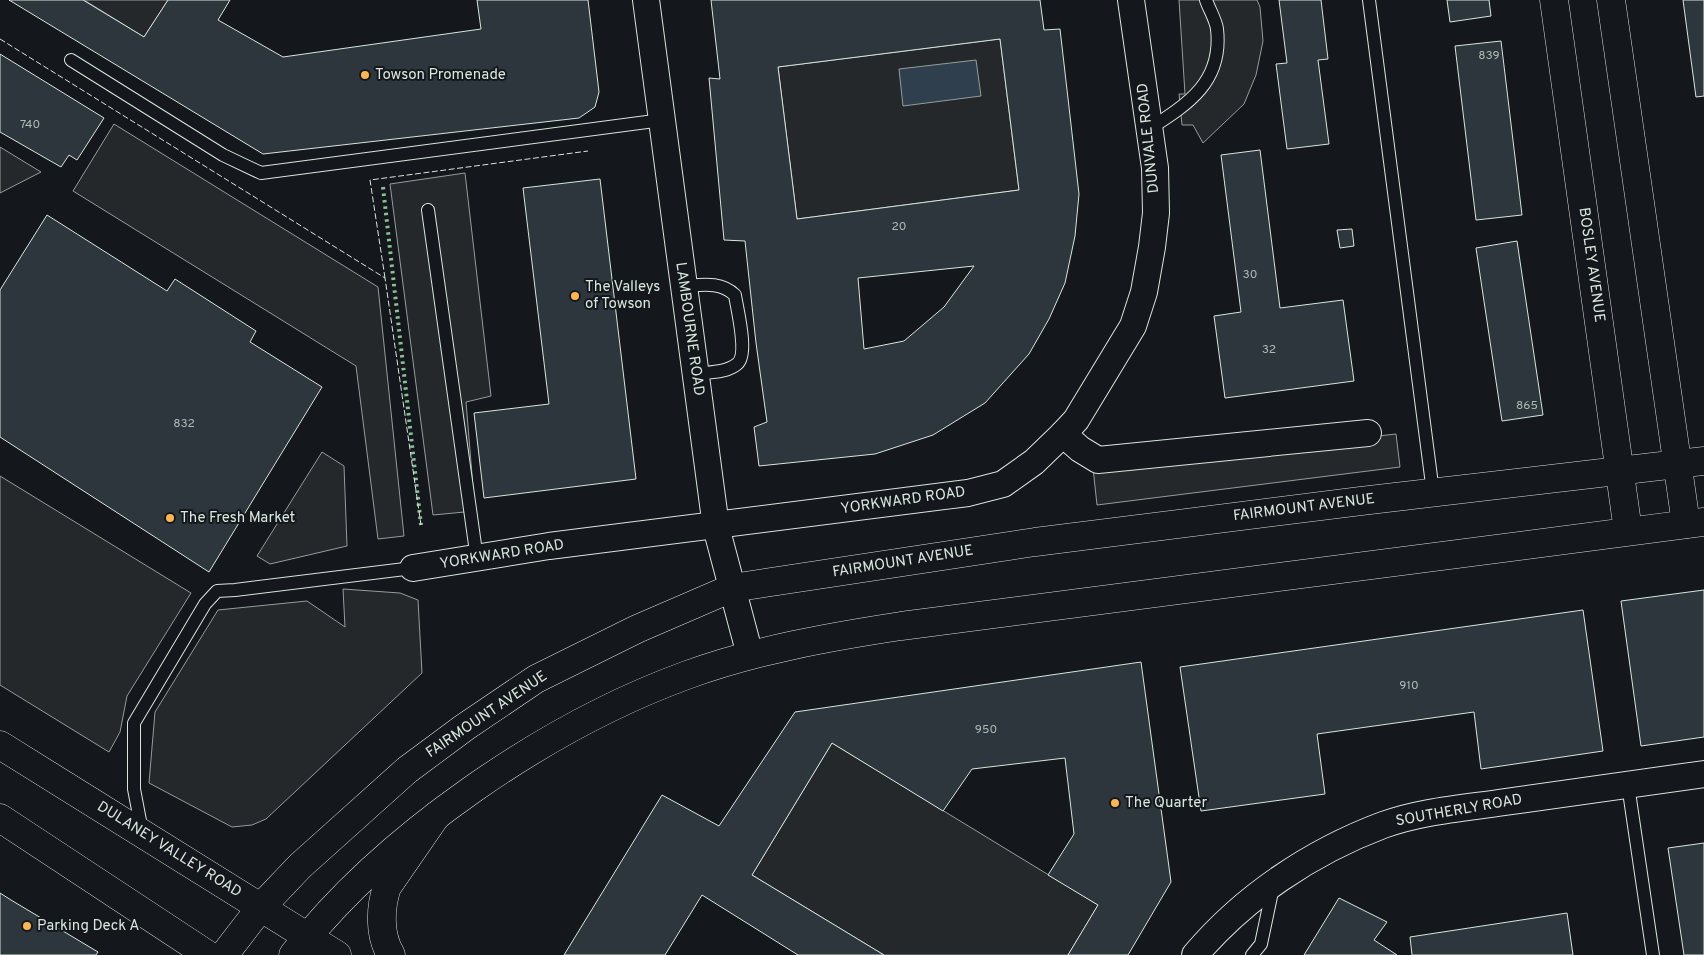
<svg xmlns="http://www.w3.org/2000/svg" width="1704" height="955" font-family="Overpass,sans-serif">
<rect width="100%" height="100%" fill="#14181c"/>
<g fill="#24282b" stroke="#939e99">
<path d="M84 0H168L144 37Z"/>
<path d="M1179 0H1257L1260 7 1263 41 1256 75 1244 104 1203 143 1193 125H1182L1179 94H1185Z"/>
<path d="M1000 39 1019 190 797 219 778 67Z"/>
<path d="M114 124 378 287 404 536 378 539 356 366 73 191Z"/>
<path d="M0 147 41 172 0 193Z"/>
<path d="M465 173 491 396 466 402 475 511 433 515 390 184Z"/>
<path d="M1396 434 1400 467 1097 505 1093 468Z"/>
<path d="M322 452 344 466 347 546 270 564 257 556Z"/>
<path d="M0 476 191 593 127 696 120 732 109 752 0 685Z"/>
<path d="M343 589 400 593 418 600 422 673 266 819 252 825 232 827 149 783 155 712 218 610 307 601 345 627Z"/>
<path d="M832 743 1098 905 1068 955H884L752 875Z"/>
</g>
<path fill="#2f3f4d" stroke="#939e99" d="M976 60 981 96 903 106 899 69Z"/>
<g fill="#2c363c" stroke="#d8e6dc" fill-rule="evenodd">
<path d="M9 0H83L144 37 168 0H230L218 20 283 57 481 29 477 0H588L599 92 595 107 579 118 263 154Z"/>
<path d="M711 0H1040L1044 30 1060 29 1079 194 1075 236 1065 283 1049 319 1029 354 985 403 933 435 875 454 759 466 754 427 767 422 756 343 745 241 724 240 709 78 720 79ZM1000 39 1019 190 797 219 778 67ZM974 266 944 307 904 341 864 349 858 278Z"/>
<path d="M1279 0H1321L1328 59 1318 60 1329 144 1287 149 1276 64 1287 63Z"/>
<path d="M1447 0H1489L1491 16 1450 22Z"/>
<path d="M1683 0H1704V96L1696 97Z"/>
<path d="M1501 41 1522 215 1476 220 1455 46Z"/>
<path d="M0 54 104 118 77 160 69 155 61 167 0 132Z"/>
<path d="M1260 150 1280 308 1343 300 1354 381 1225 398 1214 316 1241 312 1221 155Z"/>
<path d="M600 179 636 479 484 498 474 413 549 404 523 188Z"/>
<path d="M47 215 167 291 175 279 256 331 250 342 322 387 209 572 0 437V290Z"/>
<path d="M1352 229 1354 246 1340 248 1337 230Z"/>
<path d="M1517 241 1543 415 1502 421 1476 248Z"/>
<path d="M1704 590V737L1641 746 1621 601Z"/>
<path d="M1583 610 1603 751 1481 769 1474 712 1317 734 1325 794 1201 811 1180 667Z"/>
<path d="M1141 662 1171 882 1128 955H1068L1098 905 1048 875 1074 834 1065 758 972 769 943 811 832 743 752 875 884 955H798L702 895 665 955H564L662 795 719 826 795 712Z"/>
<path d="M1704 843V955H1684L1668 848Z"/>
<path d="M0 893 11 900 98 952 96 955H0Z"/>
<path d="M1339 898 1387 922 1374 940 1397 955H1304Z"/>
<path d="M1567 913 1573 955H1412L1410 937Z"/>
</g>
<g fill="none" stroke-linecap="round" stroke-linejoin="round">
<g stroke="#d8e6dc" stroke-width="14">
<g id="lane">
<path d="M1369 0 1433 492"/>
<path d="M71 60 223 155 261 173 662 120"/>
<path d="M1149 129C1188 104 1223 82 1217 29 1216 20 1209 9 1206 0"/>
<path d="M428 210 477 559"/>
<path d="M683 286C702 285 720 281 735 295 737 309 749 355 737 364 726 373 709 372 695 374"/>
<path d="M1628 785 1653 955"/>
<path d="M142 831 134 789V723L205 604 217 591 235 590 413 568"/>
<path d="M1252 955 1261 944 1273 887"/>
</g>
</g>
<g stroke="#d8e6dc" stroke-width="28">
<g id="street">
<path d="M646 0 716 527 750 655"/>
<path d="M1063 434 1076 420 1133 326 1144 292 1152 247 1156 213 1155 168 1131 0"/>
<path d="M413 568 549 546 968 493 1003 484 1034 462 1063 434 1080 449 1098 460 1368 433"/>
<path d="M1195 955C1244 897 1311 852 1383 825 1421 811 1465 808 1505 802 1572 793 1638 783 1704 774"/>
</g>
</g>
<g stroke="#d8e6dc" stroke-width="29">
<g id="secondary">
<path d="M1554 0 1628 531"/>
<path d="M1611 0 1686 524"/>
<path d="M224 955 261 907 300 866 407 770 465 727 536 679 637 629 732 588 1035 542 1361 501 1704 461"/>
<path d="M293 955C384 837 547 726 687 675 756 650 829 637 901 626L1704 522"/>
</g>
</g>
<g stroke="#d8e6dc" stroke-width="29">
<g id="primary">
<path d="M0 745 337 955"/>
<path d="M0 818 208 955"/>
<path d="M391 955C379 935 380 908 387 887L436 816"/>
</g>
</g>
<use href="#lane" stroke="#14181c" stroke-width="12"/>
<use href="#street" stroke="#14181c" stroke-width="26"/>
<use href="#secondary" stroke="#14181c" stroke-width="28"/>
<use href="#primary" stroke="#14181c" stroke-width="28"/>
<path stroke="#8ac095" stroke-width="4" stroke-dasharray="2.5 4" stroke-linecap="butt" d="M383 187 421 525"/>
<g stroke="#d8e6dc" stroke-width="1" stroke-dasharray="6 2.5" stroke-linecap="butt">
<path d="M0 39 385 278 421 525"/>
<path d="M385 278 370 180 588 151"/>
</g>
</g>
<g fill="#ffb74d" stroke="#14181c" stroke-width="2">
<circle cx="365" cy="75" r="5"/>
<circle cx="575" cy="296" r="5"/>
<circle cx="170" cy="518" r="5"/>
<circle cx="1115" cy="803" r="5"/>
<circle cx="27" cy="926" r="5"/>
</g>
<g text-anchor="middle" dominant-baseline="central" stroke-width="4" stroke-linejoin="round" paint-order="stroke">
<g font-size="12" fill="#adbab4">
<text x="1489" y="56">839</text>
<text x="30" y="125">740</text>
<text x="899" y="227">20</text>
<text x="1250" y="275">30</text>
<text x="1269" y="350">32</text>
<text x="1527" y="406">865</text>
<text x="184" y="424">832</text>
<text x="1409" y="686">910</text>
<text x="986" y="730">950</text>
</g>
<g font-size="15" fill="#d8e6dc" stroke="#14181c" text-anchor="start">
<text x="375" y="75">Towson Promenade</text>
<text x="585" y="287">The Valleys<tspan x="585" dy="17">of Towson</tspan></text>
<text x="180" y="518">The Fresh Market</text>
<text x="1125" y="803">The Quarter</text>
<text x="37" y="926">Parking Deck A</text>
</g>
<g font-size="15" fill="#d8e6dc" stroke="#14181c">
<text transform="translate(1149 138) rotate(-96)">DUNVALE ROAD</text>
<text transform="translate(1591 265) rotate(82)">BOSLEY AVENUE</text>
<text transform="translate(689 329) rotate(82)">LAMBOURNE ROAD</text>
<text transform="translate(903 501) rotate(-8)">YORKWARD ROAD</text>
<text transform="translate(1304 508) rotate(-7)">FAIRMOUNT AVENUE</text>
<text transform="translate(502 555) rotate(-9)">YORKWARD ROAD</text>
<text transform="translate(903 562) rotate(-9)">FAIRMOUNT AVENUE</text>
<text transform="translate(487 715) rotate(-34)">FAIRMOUNT AVENUE</text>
<text transform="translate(1459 811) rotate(-10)">SOUTHERLY ROAD</text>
<text transform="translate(169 850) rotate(32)">DULANEY VALLEY ROAD</text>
</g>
</g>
</svg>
